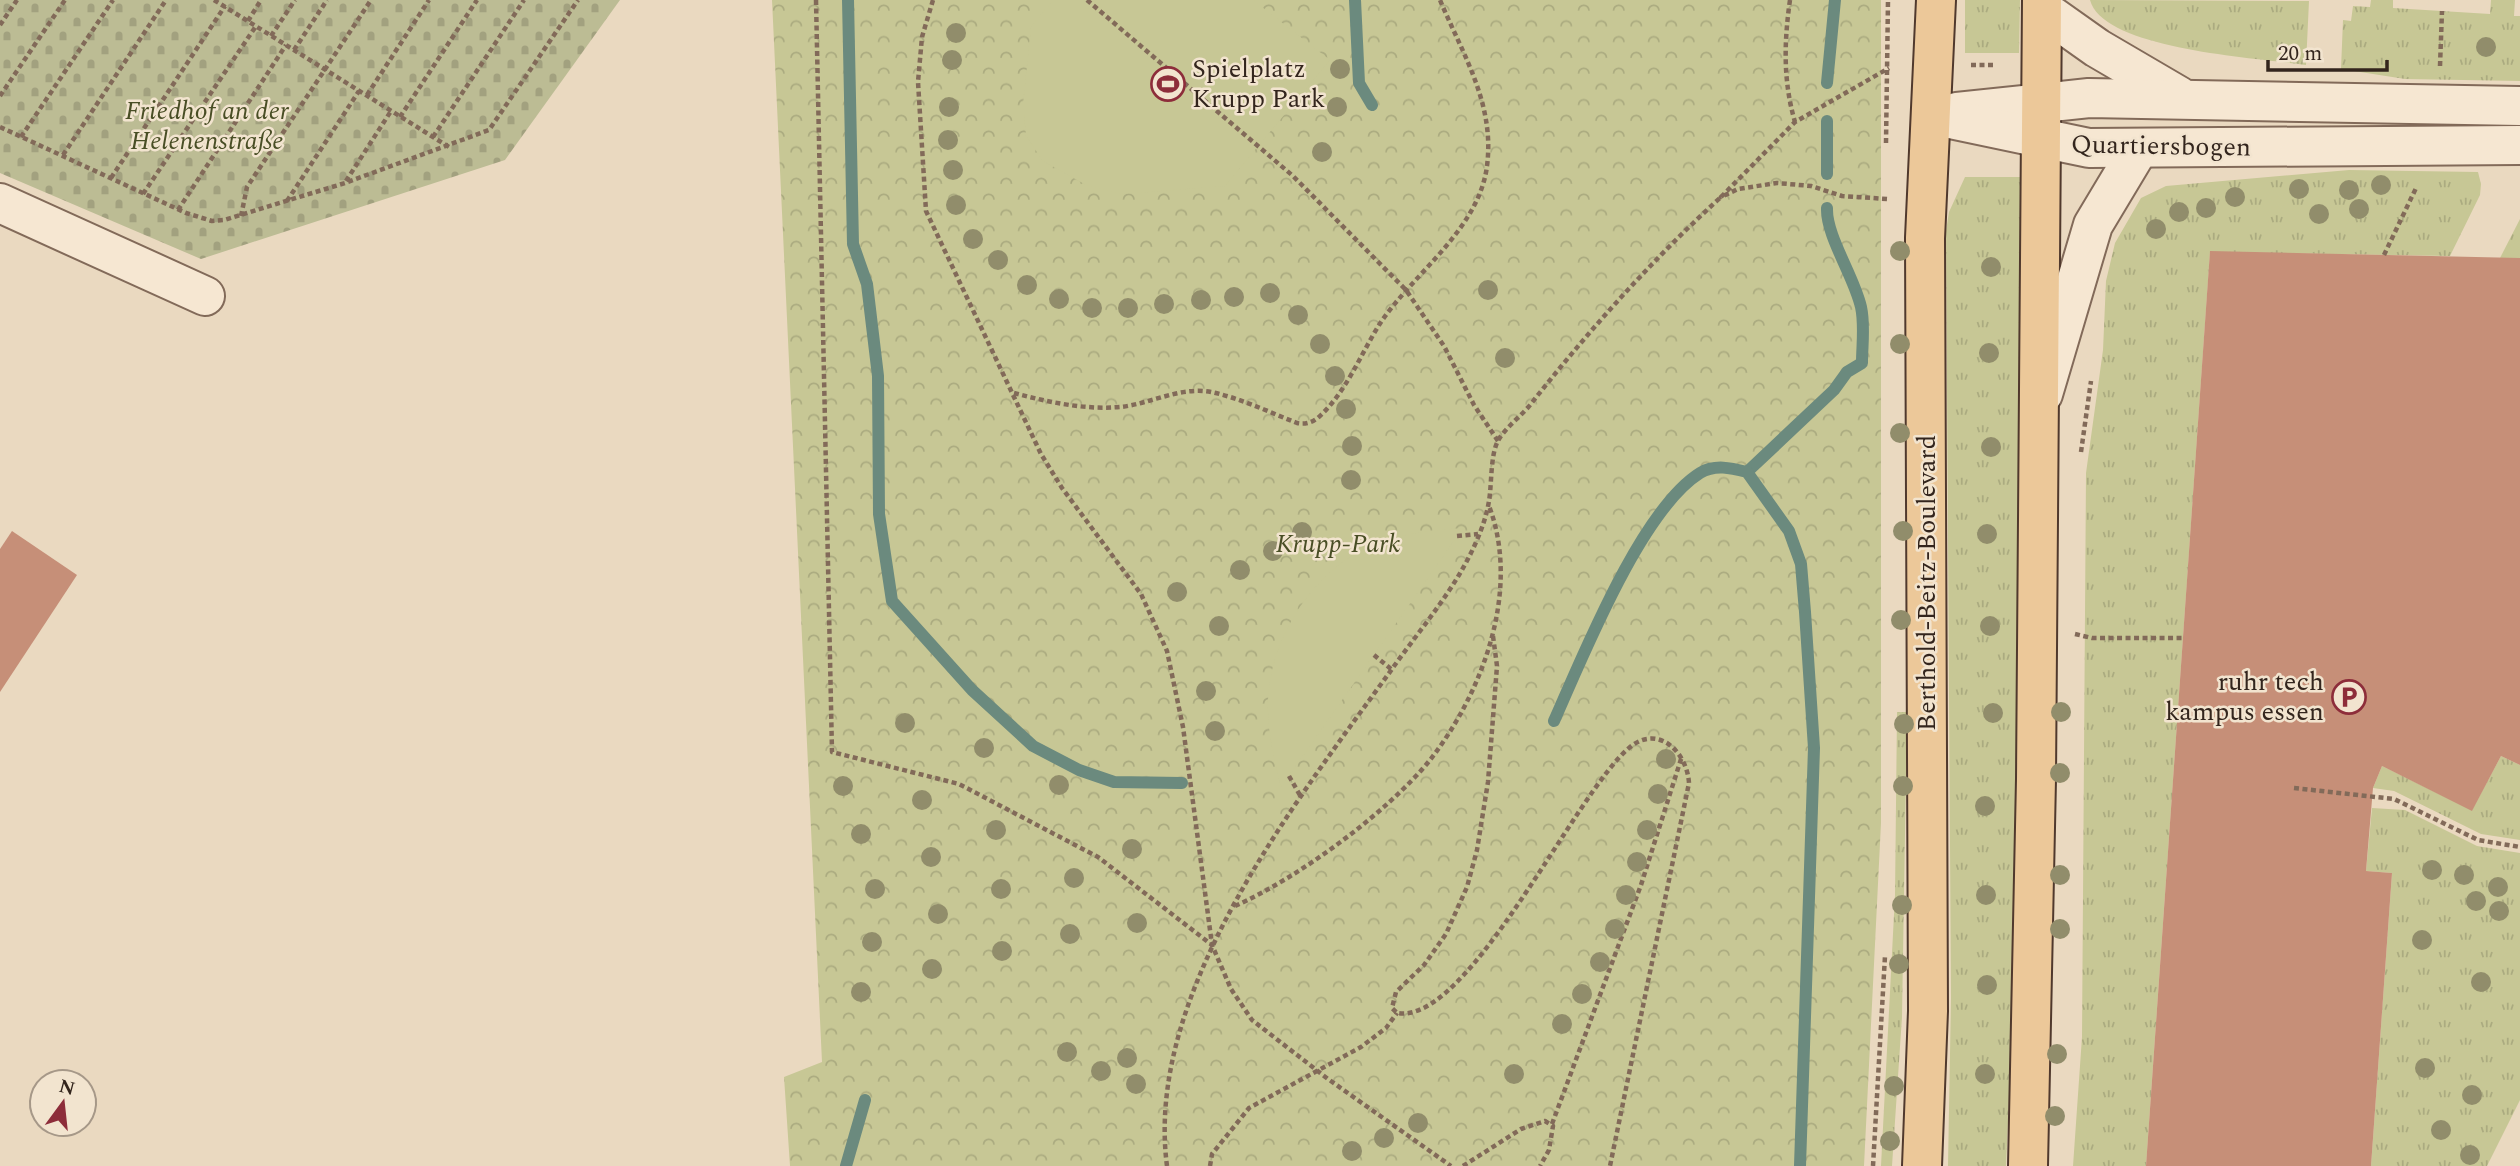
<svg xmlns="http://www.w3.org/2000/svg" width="2520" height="1166" font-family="Spectral,serif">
<defs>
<pattern id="grass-tufts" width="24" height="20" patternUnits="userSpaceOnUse" patternTransform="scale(1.75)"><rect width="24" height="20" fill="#c7c795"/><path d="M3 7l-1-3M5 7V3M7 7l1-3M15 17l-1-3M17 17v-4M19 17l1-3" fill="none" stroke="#abab80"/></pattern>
<pattern id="cemetery-stones" width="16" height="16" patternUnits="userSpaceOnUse" patternTransform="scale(1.75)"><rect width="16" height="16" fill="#bcbc94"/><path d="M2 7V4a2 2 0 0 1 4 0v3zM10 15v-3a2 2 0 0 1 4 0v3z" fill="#a2a17f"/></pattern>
<pattern id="park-crowns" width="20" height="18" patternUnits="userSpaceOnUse" patternTransform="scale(1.75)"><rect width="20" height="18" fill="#c7c795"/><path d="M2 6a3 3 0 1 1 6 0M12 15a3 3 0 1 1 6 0" fill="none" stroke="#abab80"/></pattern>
</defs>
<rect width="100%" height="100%" fill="#ead9c0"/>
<g fill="url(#grass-tufts)">
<path d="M1965 0H2020L2019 53H1965Z"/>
<path d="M2090 0 2309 1 2306 65C2260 58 2103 50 2090 0Z"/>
<path d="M2371 0H2393V8L2490 14 2491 0H2515L2514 16H2520V81L2405 79 2341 69 2343 20 2351 21 2353 6 2370 7Z"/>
<path d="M2349 170 2478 172 2481 184 2480 195 2450 256 2210 252 2146 1166H2073L2082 1037 2086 473 2103 350 2106 281 2115 243 2141 198 2166 186Z"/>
<path d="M1965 177H2021L2015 968 2006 1166H1948L1951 998 1946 231 1949 212Z"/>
<path d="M2520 219V258H2500Z"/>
<path d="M1897 712H1907L1902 1017 1892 1166H1881L1895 895Z"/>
<path d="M2501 756 2520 765V840L2481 834 2394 791 2373 788 2382 766 2472 810Z"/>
<path d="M2372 808 2405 810 2477 846 2520 853V1100L2487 1166H2371L2392 873 2366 871Z"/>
</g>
<path fill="url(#cemetery-stones)" d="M0 0H620L505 160 201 259 0 173Z"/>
<path fill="url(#park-crowns)" d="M772 0H1881V823L1864 1166H790L784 1077 822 1062Z"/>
<g fill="#c7c795">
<path d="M1053 0H1253L1330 60 1225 186 1122 194 1086 185 1043 161 1026 136 1023 104 1031 27Z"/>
<path d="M1463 528 1281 787C1275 763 1269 739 1268 713 1265 647 1308 575 1368 547 1397 533 1431 531 1463 528Z"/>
</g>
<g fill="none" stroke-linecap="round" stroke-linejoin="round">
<g stroke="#6b8a7e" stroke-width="12">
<path d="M848 0 853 244 867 284 878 376 879 514 892 601 972 690 1033 746 1079 770 1114 782 1182 783"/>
<path d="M1355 0 1359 83 1372 105"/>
<path d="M1827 83 1835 0"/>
<path d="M1827 174V121"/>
<path d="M1747 472 1834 390 1847 372 1862 363C1862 345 1865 325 1861 307 1854 276 1826 236 1827 208"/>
<path d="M1554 721C1583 656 1641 510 1700 473 1715 464 1731 468 1747 472L1789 531 1801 564 1805 612 1814 748 1800 1166"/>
<path d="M846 1166 865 1100"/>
</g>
</g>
<g fill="#c68f78">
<path d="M2210 251 2520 258V765L2501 756 2472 811 2382 766 2373 788 2366 871 2392 873 2371 1166H2146Z"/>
<path d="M12 531 77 575 0 692V549Z"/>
</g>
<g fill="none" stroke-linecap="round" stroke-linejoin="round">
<g stroke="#826a59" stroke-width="42">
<g id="minor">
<path d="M2042 9 2097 48 2179 96"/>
<path d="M1957 112 2089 98 2520 106"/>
<path d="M1931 115 2089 148 2520 145"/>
<path d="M0 203 205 296"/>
<path d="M2043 394 2093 225 2138 150"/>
</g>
</g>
<g stroke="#50392d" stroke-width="42">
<g id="major">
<path d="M1922 1166 1928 1011 1925 238 1936 0"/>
<path d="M2028 1166 2036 779 2042 0"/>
</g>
</g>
<g stroke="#826a59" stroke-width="4.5" stroke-dasharray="5 3.5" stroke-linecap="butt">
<path d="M214 0 449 147"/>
<path d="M816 0 832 752 959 784 1098 857 1212 945"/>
<path d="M933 0 922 37 918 82 926 211 1041 454 1062 488 1141 594 1167 651 1183 727 1212 945 1231 989 1252 1020 1328 1079 1451 1166"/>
<path d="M1087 0 1293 176 1406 290 1444 346 1474 405 1498 441"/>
<path d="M1790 0C1784 42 1783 81 1795 122"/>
<path d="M248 21 261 0"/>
<path d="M0 25 17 0"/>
<path d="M271 36 295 0"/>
<path d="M294 50 327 0"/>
<path d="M1971 65H1994"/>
<path d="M2440 66 2442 11"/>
<path d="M367 95 429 0"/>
<path d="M0 96 65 0"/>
<path d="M400 117 477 0"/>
<path d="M0 127 186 213 212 221 224 220 345 183 489 130 578 0"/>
<path d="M21 137 113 0"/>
<path d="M433 137 524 0"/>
<path d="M1886 143 1888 0"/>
<path d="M63 155 166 0"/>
<path d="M111 178 225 6"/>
<path d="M346 181 391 111"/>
<path d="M143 194 256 26"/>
<path d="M1887 199 1842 196 1811 186 1777 183 1738 189 1721 197 1795 122 1889 68"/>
<path d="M287 201 359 91"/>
<path d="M178 210 286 45"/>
<path d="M241 216 247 187 371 0"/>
<path d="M2384 255 2417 186"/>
<path d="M1014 393C1048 402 1084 410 1120 407 1150 404 1181 386 1211 392 1240 398 1269 412 1297 423 1306 425 1314 422 1321 415 1348 389 1361 353 1381 322 1415 272 1479 229 1487 166 1495 104 1463 55 1440 0"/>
<path d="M2081 452 2091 381"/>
<path d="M1457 536 1478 534"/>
<path d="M2075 634 2092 638H2182"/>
<path d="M1493 636 1497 666 1488 782 1477 850 1467 887 1446 934 1424 965 1396 992 1392 1008 1397 1013C1468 1026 1575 793 1629 748 1658 723 1687 752 1689 783L1610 1166"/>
<path d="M1374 655 1391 669"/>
<path d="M1289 776 1301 797"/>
<path d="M2294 788 2394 799 2478 840 2520 847"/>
<path d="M1235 906C1298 878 1387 813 1430 760 1483 692 1521 590 1489 506"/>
<path d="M1552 1124 1641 885 1682 756"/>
<path d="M1167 1166C1144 993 1296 802 1392 669 1414 638 1439 608 1459 575 1472 553 1485 526 1489 501 1492 484 1490 453 1499 439 1508 425 1524 414 1534 400 1591 328 1653 259 1721 197"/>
<path d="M1210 1166 1212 1154 1249 1108 1361 1047 1386 1028 1397 1013"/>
<path d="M1463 1166 1521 1129 1545 1121 1553 1126 1549 1150 1540 1166"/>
<path d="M1873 1166 1885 956"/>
</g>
<use href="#minor" stroke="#f6e7d2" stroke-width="38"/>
<use href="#major" stroke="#ecc899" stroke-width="38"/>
</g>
<g fill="#918d6b">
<circle cx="956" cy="33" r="10"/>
<circle cx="2486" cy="47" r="10"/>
<circle cx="952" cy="60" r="10"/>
<circle cx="1340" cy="69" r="10"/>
<circle cx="949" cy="107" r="10"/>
<circle cx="1337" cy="107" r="10"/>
<circle cx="948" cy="140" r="10"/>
<circle cx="1322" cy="152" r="10"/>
<circle cx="953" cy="170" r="10"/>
<circle cx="2381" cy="185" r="10"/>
<circle cx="2299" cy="189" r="10"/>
<circle cx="2349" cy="190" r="10"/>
<circle cx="2235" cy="197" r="10"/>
<circle cx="956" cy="205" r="10"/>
<circle cx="2206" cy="208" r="10"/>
<circle cx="2359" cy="209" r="10"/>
<circle cx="2179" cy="212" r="10"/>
<circle cx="2319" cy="214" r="10"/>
<circle cx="2156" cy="229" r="10"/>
<circle cx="973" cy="239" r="10"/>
<circle cx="1900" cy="251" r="10"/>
<circle cx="998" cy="260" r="10"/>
<circle cx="1991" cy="267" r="10"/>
<circle cx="1027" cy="285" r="10"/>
<circle cx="1488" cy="290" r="10"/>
<circle cx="1270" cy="293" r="10"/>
<circle cx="1234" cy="297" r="10"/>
<circle cx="1059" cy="299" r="10"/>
<circle cx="1201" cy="300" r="10"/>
<circle cx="1164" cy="304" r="10"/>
<circle cx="1092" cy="308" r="10"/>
<circle cx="1128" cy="308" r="10"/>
<circle cx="1298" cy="315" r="10"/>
<circle cx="1320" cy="344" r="10"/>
<circle cx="1900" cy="344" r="10"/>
<circle cx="1989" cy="353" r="10"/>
<circle cx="1505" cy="358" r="10"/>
<circle cx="1335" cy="376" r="10"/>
<circle cx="1346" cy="409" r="10"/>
<circle cx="1900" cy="433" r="10"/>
<circle cx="1352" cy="446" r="10"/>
<circle cx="1991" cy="447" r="10"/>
<circle cx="1351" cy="480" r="10"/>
<circle cx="1903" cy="531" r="10"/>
<circle cx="1302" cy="532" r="10"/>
<circle cx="1987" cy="534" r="10"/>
<circle cx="1273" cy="551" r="10"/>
<circle cx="1240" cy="570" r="10"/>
<circle cx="1177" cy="592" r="10"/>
<circle cx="1901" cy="620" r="10"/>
<circle cx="1219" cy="626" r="10"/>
<circle cx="1990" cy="626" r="10"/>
<circle cx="1206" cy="691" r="10"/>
<circle cx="2061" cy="712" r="10"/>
<circle cx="1993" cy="713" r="10"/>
<circle cx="905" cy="723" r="10"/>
<circle cx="1904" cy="724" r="10"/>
<circle cx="1215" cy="731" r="10"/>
<circle cx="984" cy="748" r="10"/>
<circle cx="1666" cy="759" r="10"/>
<circle cx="2060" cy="773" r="10"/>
<circle cx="1059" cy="785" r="10"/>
<circle cx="843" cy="786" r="10"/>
<circle cx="1903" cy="786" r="10"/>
<circle cx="1658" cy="794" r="10"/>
<circle cx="922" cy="800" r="10"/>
<circle cx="1985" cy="806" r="10"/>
<circle cx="996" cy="830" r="10"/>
<circle cx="1647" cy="830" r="10"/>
<circle cx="861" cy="834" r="10"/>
<circle cx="1132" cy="849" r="10"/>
<circle cx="931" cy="857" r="10"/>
<circle cx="1637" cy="862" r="10"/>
<circle cx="2432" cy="870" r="10"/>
<circle cx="2060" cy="875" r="10"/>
<circle cx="2464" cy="875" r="10"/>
<circle cx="1074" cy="878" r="10"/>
<circle cx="2498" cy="887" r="10"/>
<circle cx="875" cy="889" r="10"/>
<circle cx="1001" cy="889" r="10"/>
<circle cx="1626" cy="895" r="10"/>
<circle cx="1986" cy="895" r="10"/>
<circle cx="2476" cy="901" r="10"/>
<circle cx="1902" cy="905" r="10"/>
<circle cx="2499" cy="911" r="10"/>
<circle cx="938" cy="914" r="10"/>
<circle cx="1137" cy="923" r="10"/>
<circle cx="1615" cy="929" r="10"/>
<circle cx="2060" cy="929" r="10"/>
<circle cx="1070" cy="934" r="10"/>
<circle cx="2422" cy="940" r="10"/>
<circle cx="872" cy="942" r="10"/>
<circle cx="1002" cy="951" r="10"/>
<circle cx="1600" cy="962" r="10"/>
<circle cx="1899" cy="964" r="10"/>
<circle cx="932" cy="969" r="10"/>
<circle cx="2481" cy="982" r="10"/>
<circle cx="1987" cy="985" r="10"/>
<circle cx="861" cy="992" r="10"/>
<circle cx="1582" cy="994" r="10"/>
<circle cx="1562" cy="1024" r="10"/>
<circle cx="1067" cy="1052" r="10"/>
<circle cx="2057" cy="1054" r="10"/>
<circle cx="1127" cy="1058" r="10"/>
<circle cx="2425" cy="1068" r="10"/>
<circle cx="1101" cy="1071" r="10"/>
<circle cx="1514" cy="1074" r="10"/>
<circle cx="1985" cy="1074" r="10"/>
<circle cx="1136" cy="1084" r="10"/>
<circle cx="1894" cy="1086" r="10"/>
<circle cx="2472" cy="1095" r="10"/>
<circle cx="2055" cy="1116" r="10"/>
<circle cx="1418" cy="1123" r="10"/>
<circle cx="2441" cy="1130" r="10"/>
<circle cx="1384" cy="1138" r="10"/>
<circle cx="1890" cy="1141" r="10"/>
<circle cx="1352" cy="1151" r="10"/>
<circle cx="2470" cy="1155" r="10"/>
</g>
<defs>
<g id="stadium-ring" transform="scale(1.75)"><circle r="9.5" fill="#f2e4cf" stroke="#8d2d3a" stroke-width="1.5"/><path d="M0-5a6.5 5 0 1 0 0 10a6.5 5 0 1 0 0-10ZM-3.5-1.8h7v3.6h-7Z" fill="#8d2d3a"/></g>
<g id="parking-ring" transform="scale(1.75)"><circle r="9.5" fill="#f2e4cf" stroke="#8d2d3a" stroke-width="1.5"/><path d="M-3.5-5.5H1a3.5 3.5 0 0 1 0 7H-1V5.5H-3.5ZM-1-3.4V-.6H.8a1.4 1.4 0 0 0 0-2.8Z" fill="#8d2d3a"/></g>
</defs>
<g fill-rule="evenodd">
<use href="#stadium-ring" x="1168" y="84"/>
<use href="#parking-ring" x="2349" y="697"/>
</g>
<g text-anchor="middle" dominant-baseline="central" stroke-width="5" stroke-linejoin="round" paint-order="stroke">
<g font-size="26" fill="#33251d" stroke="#f2e4cf" text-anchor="start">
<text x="1192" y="69">Spielplatz<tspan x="1192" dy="30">Krupp Park</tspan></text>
<text x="2324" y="682" text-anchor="end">ruhr tech<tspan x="2324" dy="30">kampus essen</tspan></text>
</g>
<g font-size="26" font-style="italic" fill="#494e25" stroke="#f2e4cf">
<text x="207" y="111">Friedhof an der<tspan x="207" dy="30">Helenenstraße</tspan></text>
<text x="1338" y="544">Krupp-Park</text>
</g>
<g font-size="26" fill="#33251d" stroke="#f2e4cf">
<text transform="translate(2161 146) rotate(1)">Quartiersbogen</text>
<text transform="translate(1927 583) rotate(-90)">Berthold-Beitz-Boulevard</text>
</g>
</g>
<g transform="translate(63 1103) rotate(15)"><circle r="33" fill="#f2e4cf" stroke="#a69888" stroke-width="2"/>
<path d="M0-5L12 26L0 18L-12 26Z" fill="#8d2d3a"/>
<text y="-10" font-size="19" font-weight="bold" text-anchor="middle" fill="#33251d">N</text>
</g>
<path d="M2268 60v10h119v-10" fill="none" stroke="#33251d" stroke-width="3.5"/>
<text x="2278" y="60" font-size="21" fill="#33251d" stroke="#f2e4cf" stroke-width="5" paint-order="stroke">20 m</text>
</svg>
